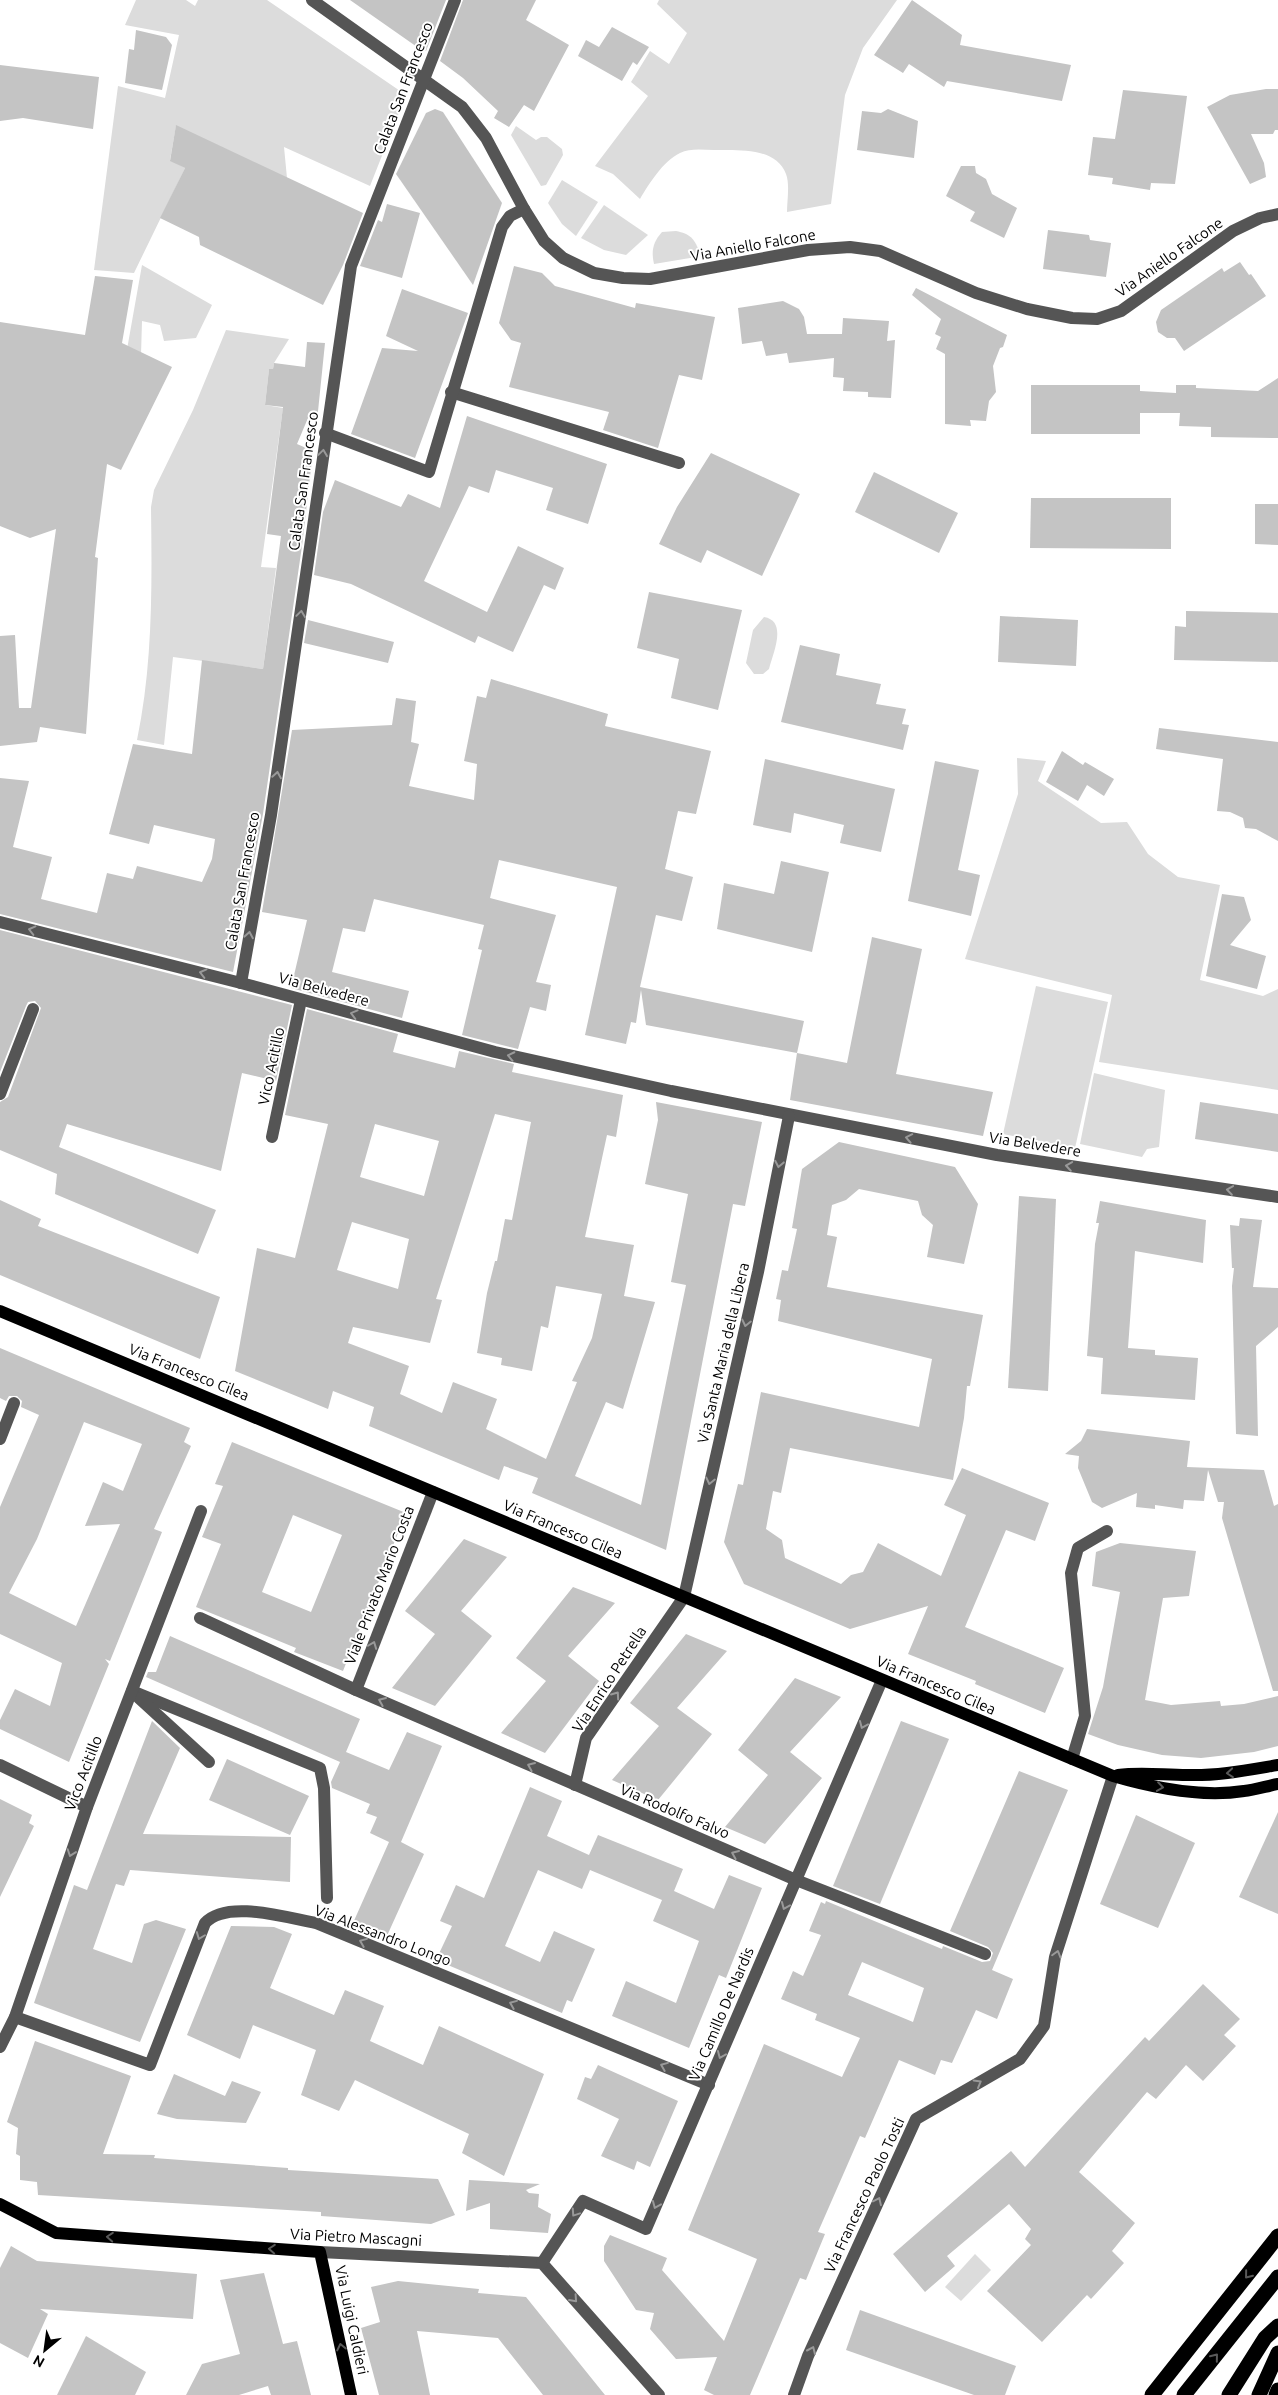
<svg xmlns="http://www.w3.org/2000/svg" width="1278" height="2395" font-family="Ubuntu,sans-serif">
<rect width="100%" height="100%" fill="#fff"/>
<g fill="#dcdcdc">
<path d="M136 0H186L195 6 198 0H267L406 95 370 186 284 147 287 178 176 126 170 160 185 168 134 273 94 270 118 86 165 98 179 35 125 25Z"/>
<path d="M659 0H897L863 48 845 95 831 204 787 212C787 201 790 184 786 174 776 147 737 150 714 150 703 150 690 148 680 153 663 161 649 184 640 199L613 174 595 166 648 96 631 82 650 51 669 64 687 33 657 4Z"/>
<path d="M516 126 536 140 541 137H547L562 149 563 155 546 185 541 186 511 135Z"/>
<path d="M562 180 598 202 576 236 562 224 548 203Z"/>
<path d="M604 205 648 235 626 255 604 250 581 238Z"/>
<path d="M676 231C690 234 694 238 699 251L696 257 654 264C651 251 653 242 662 232Z"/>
<path d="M142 265 212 305 196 338 164 341 160 325 142 321 141 355H126Z"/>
<path d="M226 330 289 339 274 363 273 369H269L265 405 283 408 261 567 276 568 263 669 173 657 164 745 137 740C153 664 152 584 151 507L154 490 193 410Z"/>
<path d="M764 617C788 621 773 653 769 669L763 674H754L746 663 753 630Z"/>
<path d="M1017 758 1046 761 1038 781 1101 823 1127 822 1148 854 1178 877 1220 885 1200 980 1263 996 1278 989V1090L1099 1062 1112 995 965 959 1018 794Z"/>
<path d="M1036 986 1108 1002 1075 1148 1003 1134Z"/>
<path d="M1094 1073 1165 1090 1159 1147 1147 1149 1142 1157 1080 1144Z"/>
<path d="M975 2254 991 2270 961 2301 945 2287Z"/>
</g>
<g fill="#c4c4c4" fill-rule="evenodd">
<path d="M350 0H446L426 51 421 47 420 49Z"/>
<path d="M463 0H536L526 20 569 45 534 111 524 105 509 127 494 118 498 111 463 78 440 61Z"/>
<path d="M912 0 962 35 960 45 1071 65 1062 101 947 81 944 87 909 64 903 73 874 55Z"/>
<path d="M612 27 649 47 637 65 633 62 622 81 578 56 586 40 599 47Z"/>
<path d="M136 30 166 37 172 45 162 90 125 83 129 49 134 50Z"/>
<path d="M0 65 99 77 93 129 23 118 0 121Z"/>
<path d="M1266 89H1278V130H1275L1273 134H1251L1264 163 1266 177 1250 184 1207 107 1230 95Z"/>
<path d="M1123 90 1187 96 1175 184 1151 183 1150 190 1112 184 1113 178 1088 175 1093 137 1115 139Z"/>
<path d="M435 109 443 112 502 203 473 285 396 174 426 113Z"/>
<path d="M888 109 918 121 914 158 857 150 862 111 881 113Z"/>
<path d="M176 125 363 213 343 265 323 305 200 245 199 237 160 218 185 168 170 161Z"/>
<path d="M961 166H975L976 173 986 179 992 194 1017 208 1004 238 970 221 975 212 946 196Z"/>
<path d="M387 204 420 213 402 278 360 266 378 220 382 222Z"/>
<path d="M1048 230 1089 235 1090 240 1111 243 1106 277 1043 269Z"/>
<path d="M1240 262 1249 275 1251 274 1266 296 1184 351 1175 338H1167L1158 332 1156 322 1161 310 1222 268 1224 272Z"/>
<path d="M514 266 542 273 555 286 635 308 636 303 715 317 702 380 679 375 658 448 603 430 609 412 509 387 521 343 511 340 499 323Z"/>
<path d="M95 276 133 280 122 343 172 367 121 470 107 464 95 557 98 558 86 734 40 727 37 742 0 746V636L15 635 19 708H31L56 529 30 538 0 526V322L85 335Z"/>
<path d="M916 288 1007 335 1003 347 1000 348 993 366 996 392 989 401 986 421 970 420 971 426 945 424V354L936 349 941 337 935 334 941 319 912 295Z"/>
<path d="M402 289 468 313 415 458 351 434 382 348 418 351 386 336Z"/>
<path d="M783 301 799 309 804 317 807 334H842L843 318 889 321 887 341 895 340 891 398 868 397V392L843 391 844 378 833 377 834 358 789 363 787 353 766 356 762 341 742 344 738 308Z"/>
<path d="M307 342 325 343 317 421 308 418 297 444 313 451 302 546 263 814 233 972 0 914V778L29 781 13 847 52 857 41 899 97 913 107 873 133 879 137 866 202 882 212 859 215 839 154 825 149 844 109 834 133 744 192 754 202 660 263 669 281 536 267 534 283 407 265 405 269 369H273L274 363 305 367Z"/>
<path d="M1278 378V438L1211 437V427L1179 426 1180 413H1140V434H1031V385H1140V391L1176 393V385H1196V388L1258 391Z"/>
<path d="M467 416 607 464 588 524 546 510 553 488 496 470 489 493 469 486 424 581 487 612 518 546 564 568 555 590 544 585 513 652 478 636 475 643 351 584 314 575 323 512 335 480 401 507 408 494 440 508Z"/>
<path d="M711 453 800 494 762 576 707 550 701 563 659 544 677 507Z"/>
<path d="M874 472 958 513 939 553 855 512Z"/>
<path d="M1031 498H1171V549L1030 548Z"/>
<path d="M1255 504H1278V545L1255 544Z"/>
<path d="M649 592 742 610 718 710 671 698 679 659 637 648Z"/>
<path d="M1186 611 1278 613V662L1174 660 1175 626 1186 627Z"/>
<path d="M1000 616 1078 620 1076 666 998 662Z"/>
<path d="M308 620 394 642 388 663 304 643Z"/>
<path d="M800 645 840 654 836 675 881 684 876 704 906 709 902 724 909 725 903 750 781 722Z"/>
<path d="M491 679 608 714 605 726 711 751 696 814 678 811 665 869 693 877 682 921 656 915 640 987 804 1021 797 1053 646 1025 641 990 636 1023 631 1022 626 1044 585 1035 617 887 499 860 490 898 556 915 536 982 551 985 546 1011 530 1007 518 1049 462 1035 482 950 478 949 484 925 374 899 365 932 343 928 332 972 409 991 402 1018 291 988 307 920 262 912 292 730 392 725 396 698 416 701 411 742 419 744 409 786 474 800 477 764 464 761 477 696 486 698Z"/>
<path d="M1159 728 1278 742V841L1256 829 1245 828 1243 818 1230 812 1217 811 1223 759 1156 749Z"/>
<path d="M1062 751 1083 765 1085 762 1114 779 1104 796 1087 785 1078 801 1046 782Z"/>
<path d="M765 759 895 789 881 852 840 843 844 825 794 813 791 833 753 825Z"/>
<path d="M935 761 979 770 958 870 980 875 971 916 908 901Z"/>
<path d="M781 861 829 872 812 952 717 929 724 883 774 894Z"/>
<path d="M1222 894 1244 897 1251 920 1230 945 1266 956 1257 989 1206 976Z"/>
<path d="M0 930 292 1005 276 1081 242 1073 221 1171 67 1124 59 1147 216 1210 198 1254 55 1194 57 1174 0 1150V1102L8 1097 41 1008 35 1001 28 1002 26 1006 0 1072Z"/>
<path d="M872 937 922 949 896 1074 993 1092 983 1136 790 1100 797 1053 847 1063Z"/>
<path d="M307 1009 398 1034 393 1052 455 1068 459 1051 514 1064 512 1072 623 1095 616 1137 607 1135 585 1237 634 1245 624 1296 655 1302 623 1409 606 1402 575 1476 641 1505 686 1285 671 1282 688 1194 645 1184 658 1120 656 1102 762 1122 745 1206 733 1204 666 1550 532 1493 538 1478 504 1466 499 1480 369 1426 374 1407 333 1391 328 1409 235 1371 257 1248 295 1258 328 1124 285 1115ZM495 1114 531 1122 512 1220 505 1219 497 1261H495L487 1293 477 1353 502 1358 501 1365 532 1371 541 1326 548 1328 556 1286 602 1294 592 1338 572 1381 577 1382 546 1459 486 1429 497 1399 453 1382 442 1413 400 1394 409 1366 348 1343 353 1327 430 1343 442 1300 436 1299ZM375 1124 439 1141 424 1196 360 1177ZM352 1222 409 1239 398 1289 337 1270Z"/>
<path d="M1200 1102 1278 1114V1152L1195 1139Z"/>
<path d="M839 1142 955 1167 978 1204 964 1264 927 1257 933 1225 922 1215 918 1201 859 1189 846 1200 832 1205 827 1235 837 1237 827 1287 983 1315 970 1386H967L964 1418 953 1480 790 1448 781 1493 773 1491 766 1529 782 1540 785 1558 841 1584 851 1575 863 1572 878 1543 941 1576 966 1515 944 1505 962 1468 1049 1503 1035 1541 1006 1530 965 1627 1064 1668 1045 1713 975 1684 976 1681 908 1654 928 1606 850 1629 744 1584 724 1542 738 1484 743 1485 761 1392 919 1427 932 1359 778 1321 781 1300 776 1299 782 1270 788 1271 797 1229 792 1228 802 1169Z"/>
<path d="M1019 1196 1056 1199 1048 1391 1008 1388Z"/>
<path d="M0 1200 41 1219 38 1226 220 1297 200 1359 0 1275Z"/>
<path d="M1100 1201 1206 1220 1203 1263 1135 1251 1128 1348 1155 1350V1355L1198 1358 1195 1400 1101 1394 1103 1358 1087 1356 1095 1244 1099 1223H1096Z"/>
<path d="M1240 1218 1262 1220 1253 1287 1278 1288V1327L1256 1346 1258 1436 1236 1434 1232 1286 1234 1268H1232L1230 1225 1239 1226Z"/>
<path d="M0 1348 190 1428 184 1442 191 1446 154 1529 162 1532 110 1661 105 1659 109 1664 69 1762 0 1729V1720L15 1689 50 1706 62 1663 0 1634V1507L39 1415 21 1407 22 1401 17 1396H9L6 1401 0 1398ZM84 1422 142 1444 123 1491 103 1482 85 1526 120 1524 76 1626 9 1593 37 1539Z"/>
<path d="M1087 1429 1190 1441 1187 1467 1264 1470 1274 1506 1278 1504V1691H1273L1222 1518 1224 1502H1218L1208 1470 1204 1501 1184 1500 1183 1509 1155 1505V1509L1136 1507 1137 1493 1102 1508 1092 1502 1078 1468 1079 1456 1065 1454 1081 1441Z"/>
<path d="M232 1442 406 1513 343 1671 294 1652 296 1648 196 1607 221 1544 202 1537 223 1486 215 1484ZM293 1515 342 1535 311 1612 262 1592Z"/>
<path d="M464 1539 507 1557 461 1611 492 1636 435 1706 392 1688 435 1634 405 1611Z"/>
<path d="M1120 1543 1196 1551 1189 1596 1163 1598 1145 1700 1171 1705 1220 1701 1221 1706 1244 1704 1278 1696V1746L1254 1752 1201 1758 1162 1755 1118 1745 1088 1734 1103 1687 1120 1592 1092 1586 1096 1552Z"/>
<path d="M573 1587 615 1603 568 1656 599 1681 545 1753 501 1733 546 1681 516 1658Z"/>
<path d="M686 1634 727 1651 677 1708 712 1734 658 1800 612 1780 659 1726 630 1703Z"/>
<path d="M170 1636 360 1719 346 1752 389 1770 407 1732 442 1746 401 1842 424 1854 386 1938 353 1923 389 1842 370 1833 377 1817 366 1813 370 1804 332 1788 331 1782 340 1762 146 1677 148 1672H156Z"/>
<path d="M795 1678 841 1697 790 1752 822 1778 765 1844 725 1827 768 1775 738 1750Z"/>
<path d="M152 1721 180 1748 143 1834 291 1837 290 1882 130 1870 124 1886 116 1884 93 1949 132 1963 144 1924 156 1920 186 1929 140 2042 34 2003 74 1885 87 1890Z"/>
<path d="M901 1721 949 1739 880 1904 833 1886Z"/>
<path d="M227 1759 309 1796 290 1835 209 1800Z"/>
<path d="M1019 1771 1068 1790 992 1970 1013 1979 997 2019 976 2010 952 2063 941 2060 935 2075 899 2060 865 2138 860 2136 818 2232 825 2234 806 2280 800 2278 750 2395H714L704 2390 717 2357 676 2359 650 2329 654 2313 636 2310 604 2261V2246L610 2235 667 2258 662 2270 724 2341 757 2259 688 2230 764 2044 842 2077 860 2038 815 2020 817 2014 781 1999 793 1971 803 1976 821 1935 809 1931 821 1902 825 1904 826 1901 942 1949 943 1946 982 1962 990 1961 993 1953 988 1947 950 1931ZM862 1962 924 1988 913 2022 848 1995Z"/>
<path d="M530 1787 562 1801 547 1836 589 1855 598 1835 683 1869 674 1891 714 1909 729 1875 762 1888 726 1978 719 1975 689 2048 612 2016 626 1981 676 2003 699 1941 653 1921 662 1900 590 1870 582 1889 538 1870 505 1946 540 1962 554 1931 595 1949 572 2002 567 2000 562 2013 436 1960 452 1926 440 1921 456 1885 484 1898Z"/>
<path d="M0 1799 32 1815 29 1823 34 1826 0 1897Z"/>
<path d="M1278 1812V1914L1239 1897Z"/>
<path d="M1136 1815 1195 1843 1158 1928 1100 1904Z"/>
<path d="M231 1926 274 1927 292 1934 270 1988 334 2015 345 1990 384 2006 370 2041 423 2065 439 2026 544 2074 504 2176 462 2153 469 2134 355 2080 339 2111 301 2095 316 2050 253 2025 240 2059 187 2035Z"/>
<path d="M1203 1984 1240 2019 1224 2035 1236 2046 1203 2081 1186 2065 1156 2099 1147 2092 1079 2172 1135 2223 1112 2251 1124 2263 1091 2299 1087 2295 1042 2342 987 2291 1031 2245 1025 2239 1031 2229 1009 2204 947 2256 955 2266 925 2292 893 2254 1011 2151 1025 2167 1145 2037 1149 2041Z"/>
<path d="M35 2041 131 2076 103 2154 155 2155 154 2158 288 2168V2170L438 2179 455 2215 431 2224 321 2216V2212L38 2195 37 2182 20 2180V2156L16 2154 18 2128 7 2122Z"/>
<path d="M598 2065 678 2101 650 2167 637 2161 634 2170 601 2156 619 2119 577 2099 585 2077 591 2079Z"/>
<path d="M174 2074 225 2096 232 2081 261 2092 246 2123 177 2119 157 2114Z"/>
<path d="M469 2180 540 2184 526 2190 529 2193 539 2194 538 2207 551 2214 548 2233 490 2229V2203L466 2211Z"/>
<path d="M11 2246 37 2261 197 2274 193 2319 40 2309 48 2314 28 2358 0 2343V2268Z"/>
<path d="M264 2273 283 2344 297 2341 311 2395H271L268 2386 239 2395H186L202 2364 240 2354 220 2280Z"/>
<path d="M398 2281 479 2289 478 2293 526 2297 605 2395H543L498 2338 417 2331 430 2395H379L361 2328 380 2322 371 2287Z"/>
<path d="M860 2310 1016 2366 1005 2395H974L846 2350Z"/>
<path d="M86 2336 146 2372 135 2395H57Z"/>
</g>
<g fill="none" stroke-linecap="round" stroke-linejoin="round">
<g stroke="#555" stroke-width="12">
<path d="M312 0 462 107 486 138 524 209 544 241 563 258 594 273 623 278 650 279 808 250 850 247 880 251 976 293 1027 309 1072 318 1097 319 1121 311 1233 231 1260 218 1278 214"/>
<path d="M451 392 679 463"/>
<path d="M325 433 429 472 502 227 510 216 524 209"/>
<path d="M0 922 241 983 495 1052 671 1091 997 1155 1278 1197"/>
<path d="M241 983 271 815 351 266 455 0"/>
<path d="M0 1094 33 1009"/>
<path d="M272 1137 301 1000"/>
<path d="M0 1439 14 1403"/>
<path d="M200 1618 356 1690 796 1880 985 1954"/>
<path d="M356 1690 433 1492"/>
<path d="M132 1691 320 1768 324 1788 327 1898"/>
<path d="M139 1698 209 1762"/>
<path d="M1072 1759 1085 1716 1071 1573 1078 1548 1107 1531"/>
<path d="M0 1765 87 1807"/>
<path d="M575 1785 586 1738 684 1597 758 1272 789 1116"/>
<path d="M15 2017 150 2065 205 1923C227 1899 287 1918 316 1923L709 2085"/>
<path d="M0 2047 15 2017 87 1807 201 1511"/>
<path d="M320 2252 542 2263 659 2395"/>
<path d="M542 2263 583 2201 646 2229 882 1680"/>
<path d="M794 2395 808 2356 916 2119 1020 2059 1044 2026 1055 1957 1113 1776"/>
</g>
<g stroke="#000" stroke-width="12">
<path d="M0 1311 1113 1776C1154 1788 1201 1798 1244 1791 1255 1790 1267 1786 1278 1784"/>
<path d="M1118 1775C1141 1772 1163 1775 1187 1775 1218 1776 1248 1770 1278 1765"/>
<path d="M0 2204 56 2233 320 2252 351 2395"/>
</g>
<g stroke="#000" stroke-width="15">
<path d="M1152 2395 1278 2236"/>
<path d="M1184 2395 1278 2277"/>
<path d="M1229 2395 1265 2338 1278 2326"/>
<path d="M1259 2395 1278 2353"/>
<path d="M1276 2395 1278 2390"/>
</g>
</g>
<defs><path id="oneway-chevron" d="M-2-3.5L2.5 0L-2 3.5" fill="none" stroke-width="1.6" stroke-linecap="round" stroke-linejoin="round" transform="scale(1.25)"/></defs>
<g stroke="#999">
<use href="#oneway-chevron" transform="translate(323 453) rotate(-82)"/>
<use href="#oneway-chevron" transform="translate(301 614) rotate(-82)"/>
<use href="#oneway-chevron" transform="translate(277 775) rotate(-81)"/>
<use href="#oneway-chevron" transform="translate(32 930) rotate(-166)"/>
<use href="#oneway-chevron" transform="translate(249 935) rotate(-80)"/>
<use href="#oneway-chevron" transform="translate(203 973) rotate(-166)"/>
<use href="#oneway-chevron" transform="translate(354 1014) rotate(-165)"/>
<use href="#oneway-chevron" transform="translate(511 1056) rotate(-168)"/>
<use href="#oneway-chevron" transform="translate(909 1138) rotate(-169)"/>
<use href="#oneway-chevron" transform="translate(779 1164) rotate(101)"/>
<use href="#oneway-chevron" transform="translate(1069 1166) rotate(-171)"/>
<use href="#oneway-chevron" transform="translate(1230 1190) rotate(-172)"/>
<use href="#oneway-chevron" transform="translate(746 1323) rotate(103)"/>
<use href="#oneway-chevron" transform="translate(710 1481) rotate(103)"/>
<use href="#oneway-chevron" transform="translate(373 1645) rotate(-69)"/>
<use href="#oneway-chevron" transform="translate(616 1695) rotate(-55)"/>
<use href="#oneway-chevron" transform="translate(382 1701) rotate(-157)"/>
<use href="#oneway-chevron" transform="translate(863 1725) rotate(113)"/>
<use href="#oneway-chevron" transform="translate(531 1766) rotate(-157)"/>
<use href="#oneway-chevron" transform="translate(71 1853) rotate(109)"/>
<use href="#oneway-chevron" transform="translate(735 1854) rotate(-157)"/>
<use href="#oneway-chevron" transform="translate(785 1906) rotate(113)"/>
<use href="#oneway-chevron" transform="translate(200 1936) rotate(111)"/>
<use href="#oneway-chevron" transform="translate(363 1942) rotate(-158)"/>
<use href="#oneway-chevron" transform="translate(1057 1954) rotate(-74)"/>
<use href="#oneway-chevron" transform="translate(513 2004) rotate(-158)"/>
<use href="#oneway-chevron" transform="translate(721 2055) rotate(113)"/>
<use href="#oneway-chevron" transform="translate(664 2066) rotate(-158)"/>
<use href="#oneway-chevron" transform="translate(978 2083) rotate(-30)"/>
<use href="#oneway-chevron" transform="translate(878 2201) rotate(-65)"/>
<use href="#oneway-chevron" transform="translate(656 2205) rotate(113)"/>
<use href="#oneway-chevron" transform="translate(575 2213) rotate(124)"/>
<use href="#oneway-chevron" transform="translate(574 2299) rotate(48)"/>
<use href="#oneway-chevron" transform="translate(812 2350) rotate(-66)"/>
</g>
<g stroke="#595959">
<use href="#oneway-chevron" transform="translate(1230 1773) rotate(175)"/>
<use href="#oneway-chevron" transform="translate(1160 1787) rotate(8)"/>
<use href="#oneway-chevron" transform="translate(110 2237) rotate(-176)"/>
<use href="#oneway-chevron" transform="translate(272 2249) rotate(-176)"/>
<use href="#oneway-chevron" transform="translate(1248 2275) rotate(129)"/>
<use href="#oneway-chevron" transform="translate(341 2347) rotate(-102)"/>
<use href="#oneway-chevron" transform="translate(1215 2357) rotate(-51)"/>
</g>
<g text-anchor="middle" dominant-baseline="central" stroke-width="4" stroke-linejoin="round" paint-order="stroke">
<g font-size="15" fill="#000" stroke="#fff">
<text transform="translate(403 88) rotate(-69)">Calata San Francesco</text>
<text transform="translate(753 245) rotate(-10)">Via Aniello Falcone</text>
<text transform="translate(1169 257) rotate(-35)">Via Aniello Falcone</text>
<text transform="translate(303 481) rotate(-82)">Calata San Francesco</text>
<text transform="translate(242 881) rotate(-80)">Calata San Francesco</text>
<text transform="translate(324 989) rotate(15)">Via Belvedere</text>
<text transform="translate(271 1066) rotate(-78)">Vico Acitillo</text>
<text transform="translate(1035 1144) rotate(9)">Via Belvedere</text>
<text transform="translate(723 1353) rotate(-77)">Via Santa Maria della Libera</text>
<text transform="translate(189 1372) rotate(22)">Via Francesco Cilea</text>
<text transform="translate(563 1529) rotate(23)">Via Francesco Cilea</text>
<text transform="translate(379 1585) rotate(-69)">Viale Privato Mario Costa</text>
<text transform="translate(609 1679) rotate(-57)">Via Enrico Petrella</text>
<text transform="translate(936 1685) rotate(23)">Via Francesco Cilea</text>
<text transform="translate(83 1773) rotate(-69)">Vico Acitillo</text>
<text transform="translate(675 1811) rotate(23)">Via Rodolfo Falvo</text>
<text transform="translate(383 1935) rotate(21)">Via Alessandro Longo</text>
<text transform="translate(721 2014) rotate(-67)">Via Camillo De Nardis</text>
<text transform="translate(864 2195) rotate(-65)">Via Francesco Paolo Tosti</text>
<text transform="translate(356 2237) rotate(3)">Via Pietro Mascagni</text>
<text transform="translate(352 2320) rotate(78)">Via Luigi Caldieri</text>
</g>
</g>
<g transform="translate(45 2350) rotate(209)" stroke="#ffffff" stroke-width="4" paint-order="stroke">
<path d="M0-4L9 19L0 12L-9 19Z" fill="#000000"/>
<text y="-8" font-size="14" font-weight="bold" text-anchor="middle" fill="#000000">N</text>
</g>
</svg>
